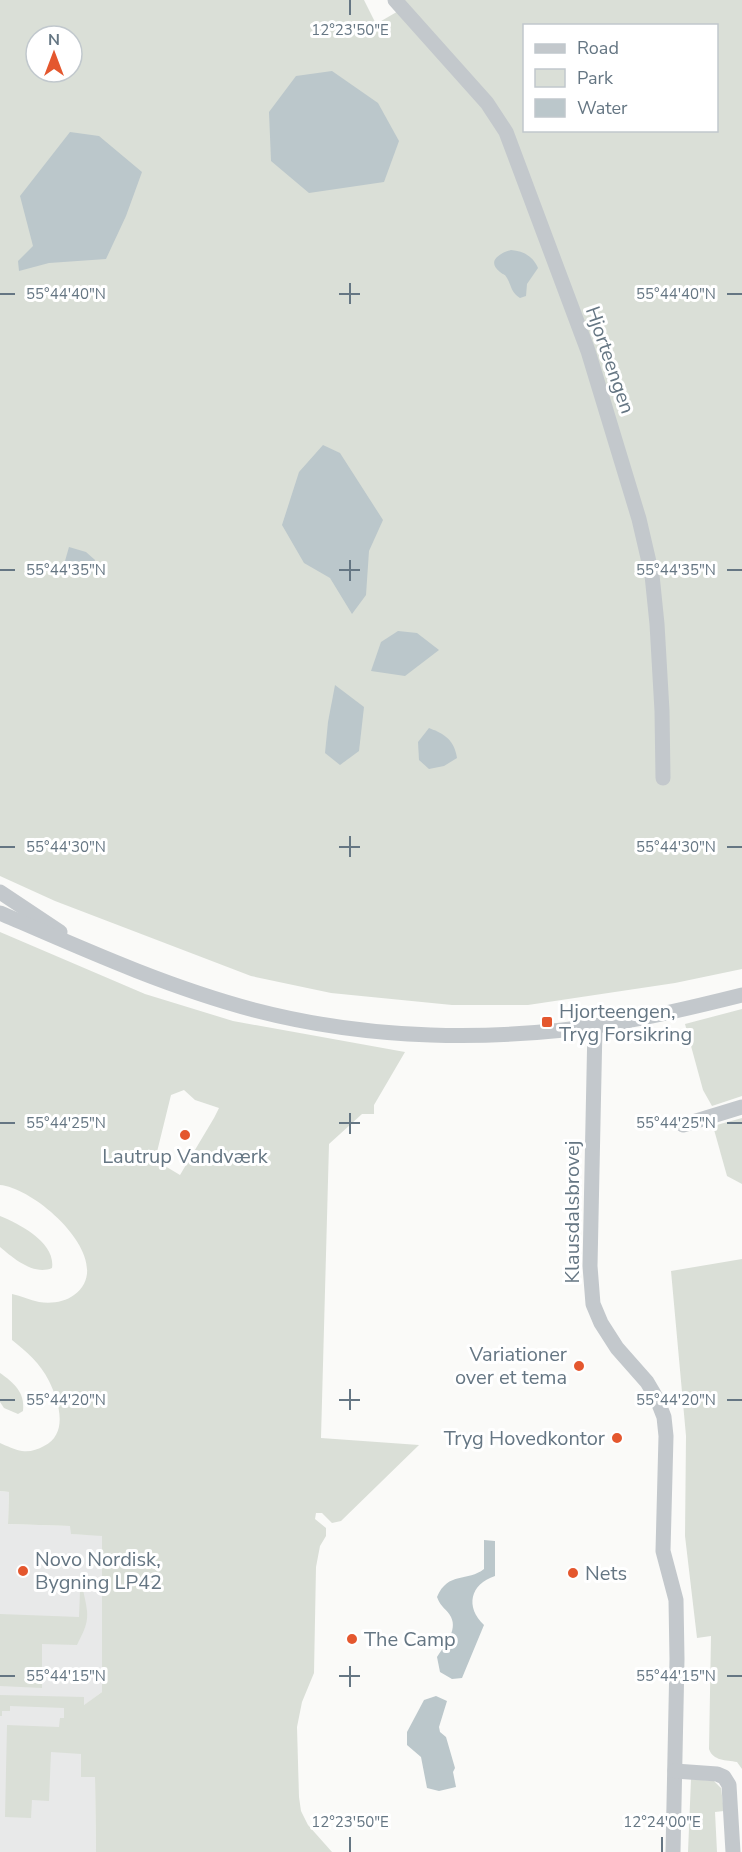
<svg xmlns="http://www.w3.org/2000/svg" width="742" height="1852" font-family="'Nunito Sans',sans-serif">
<rect width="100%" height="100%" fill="#fafaf8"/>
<path fill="#e8e9e9" d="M0 1491 9 1492 8 1524 71 1526V1534L102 1535V1692L83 1706 81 1777H95L96 1852H0Z"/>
<g fill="#dadfd7" fill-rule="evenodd">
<path d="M0 0H364L376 24 407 6 403 0H742V969L675 983 528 1005H452L331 993 251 976 55 901 0 876ZM524 26H716V130H524ZM36 36H72V72H36Z"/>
<path d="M0 932 145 994 233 1021 405 1052 374 1105V1114H362L329 1144 321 1438 419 1445 341 1521 332 1523 322 1513H316L315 1519 326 1528V1536L320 1546 316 1567 314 1673 302 1702 297 1727 299 1797 301 1811 308 1825 332 1852H96L95 1777H81V1754L51 1752 49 1801 32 1800 31 1818 5 1817 7 1725 59 1727 60 1718H64V1708L10 1706V1711H2V1716H0V1695L84 1697V1705L102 1692V1536L71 1534 70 1526 8 1524 9 1492 0 1491V1443C7 1446 15 1450 22 1451 30 1452 37 1450 44 1446 69 1434 59 1401 49 1381 40 1363 27 1352 12 1340V1294C21 1296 30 1300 39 1302 51 1304 65 1302 74 1295 119 1262 37 1188 0 1185ZM184 1090 195 1100 219 1108 214 1118 180 1175 155 1160 171 1095Z"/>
<path d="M742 1009V1096L712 1106 703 1090 685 1024Z"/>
<path d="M742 1118V1184L727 1176 713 1126Z"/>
<path d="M0 1216C20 1224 56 1243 52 1268 34 1276 13 1258 0 1247Z"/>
<path d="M742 1259V1769L737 1762C726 1760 713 1761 709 1749L711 1636 697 1638 685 1536 686 1436 671 1271Z"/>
<path d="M0 1373C14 1383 25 1392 23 1411L18 1414 4 1408 0 1402Z"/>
<path d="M83 1590C89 1617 90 1620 77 1645L42 1644V1688L0 1686V1614L79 1617 80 1591Z"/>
<path d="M691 1779 714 1781 721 1788 724 1811 715 1812 717 1852H688Z"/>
</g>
<g fill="#bbc7cb">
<path d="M332 71 378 103 399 141 384 182 309 193 271 161 269 112 296 76Z"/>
<path d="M70 132 99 136 142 172 126 216 106 259 49 263 19 271 18 261 33 246 20 196Z"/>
<path d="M511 250C523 251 533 256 538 268L527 284 526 296 520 298C511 292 512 287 507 278 504 273 505 276 500 272 486 261 500 253 511 250Z"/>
<path d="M323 445 340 453 383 520 369 551 366 595 352 614 330 578 304 563 282 525 299 472Z"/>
<path d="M69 547 86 552 95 560 91 575 73 573 65 561Z"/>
<path d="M398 631 417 633 439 650 405 676 371 671 381 642Z"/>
<path d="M335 685 364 707 359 751 340 765 325 753 328 722Z"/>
<path d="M429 728C445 734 454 740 457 758L444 766 429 769 419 760 418 742Z"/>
<path d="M484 1540 495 1541V1576C470 1584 465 1607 484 1625L462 1678 452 1679 440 1672 437 1657C444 1646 458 1631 451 1617 447 1609 441 1608 437 1597 448 1571 468 1582 484 1569Z"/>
<path d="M436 1696 447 1701 439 1727 440 1732 446 1737 455 1768 453 1772 456 1787 439 1791 427 1788 421 1757 407 1745V1732L424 1700Z"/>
</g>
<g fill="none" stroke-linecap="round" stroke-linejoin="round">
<g stroke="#c3c8cc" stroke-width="15">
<path d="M395 0 487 103 506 132 588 351 639 519 652 575 657 624 662 711 663 778"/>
<path d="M0 892 60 932"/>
<path d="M0 913C83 949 167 987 254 1010 369 1040 492 1042 609 1024 654 1017 698 1006 742 995"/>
<path d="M595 1026 590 1266 593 1304 601 1323 617 1348 647 1382 657 1399 664 1417 666 1436 663 1551 676 1600 677 1659 673 1852"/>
<path d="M683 1125 742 1107"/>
<path d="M675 1771 717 1774 724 1777 729 1785 733 1852"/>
</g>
</g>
<path fill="none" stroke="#657683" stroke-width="2" d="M350 0V15M350 283V304M0 294H15M339 294H360M727 294H742M350 560V581M0 570H15M339 570H360M727 570H742M350 836V857M0 847H15M339 847H360M727 847H742M350 1113V1134M0 1123H15M339 1123H360M727 1123H742M350 1389V1410M0 1400H15M339 1400H360M727 1400H742M350 1666V1687M0 1676H15M339 1676H360M727 1676H742M350 1837V1852M662 1837V1852"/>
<g fill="#e4572e" stroke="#fff" stroke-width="2">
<rect x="541" y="1016" width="12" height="12" rx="3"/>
<circle cx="185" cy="1135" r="6"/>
<circle cx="579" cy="1366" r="6"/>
<circle cx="617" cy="1438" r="6"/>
<circle cx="23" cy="1571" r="6"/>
<circle cx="573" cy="1573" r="6"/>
<circle cx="352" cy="1639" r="6"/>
</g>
<g text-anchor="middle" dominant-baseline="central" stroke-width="6" stroke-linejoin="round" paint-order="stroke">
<g font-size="20" fill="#657683" stroke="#fff">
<text transform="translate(610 360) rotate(71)">Hjorteengen</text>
<text transform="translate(572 1212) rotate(-90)">Klausdalsbrovej</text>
</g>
<g font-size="20" fill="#657683" stroke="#fff" text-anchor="start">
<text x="559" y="1011">Hjorteengen,<tspan x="559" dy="23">Tryg Forsikring</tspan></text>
<text x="185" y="1156" text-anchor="middle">Lautrup Vandværk</text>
<text x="567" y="1354" text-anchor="end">Variationer<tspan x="567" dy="23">over et tema</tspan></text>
<text x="605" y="1438" text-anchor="end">Tryg Hovedkontor</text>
<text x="35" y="1559">Novo Nordisk,<tspan x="35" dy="23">Bygning LP42</tspan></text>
<text x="585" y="1573">Nets</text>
<text x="364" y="1639">The Camp</text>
</g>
</g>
<g font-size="15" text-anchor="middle" fill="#657683" stroke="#fff" stroke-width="6" stroke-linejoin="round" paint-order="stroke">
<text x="350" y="35">12°23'50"E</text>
<text x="66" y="299">55°44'40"N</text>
<text x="676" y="299">55°44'40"N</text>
<text x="66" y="575">55°44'35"N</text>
<text x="676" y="575">55°44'35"N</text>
<text x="66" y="852">55°44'30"N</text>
<text x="676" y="852">55°44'30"N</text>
<text x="66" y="1128">55°44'25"N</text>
<text x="676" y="1128">55°44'25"N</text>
<text x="66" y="1405">55°44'20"N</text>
<text x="676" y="1405">55°44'20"N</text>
<text x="66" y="1681">55°44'15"N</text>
<text x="676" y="1681">55°44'15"N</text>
<text x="350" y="1827">12°23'50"E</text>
<text x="662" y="1827">12°24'00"E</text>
</g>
<rect x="523" y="24" width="195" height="108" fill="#ffffff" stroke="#c1c8cd" stroke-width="1.5"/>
<rect x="535" y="44" width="30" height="9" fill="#c3c8cc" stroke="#c1c8cd" stroke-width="1.5"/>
<text x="577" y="54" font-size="18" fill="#657683">Road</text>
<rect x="535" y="69" width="30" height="18" fill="#dadfd7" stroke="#c1c8cd" stroke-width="1.5"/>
<text x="577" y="84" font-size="18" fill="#657683">Park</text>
<rect x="535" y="99" width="30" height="18" fill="#bbc7cb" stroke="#c1c8cd" stroke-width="1.5"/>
<text x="577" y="114" font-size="18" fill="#657683">Water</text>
<g transform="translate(54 54)"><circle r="28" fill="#ffffff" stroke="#c1c8cd" stroke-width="1.5"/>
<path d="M0-4.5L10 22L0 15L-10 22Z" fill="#e4572e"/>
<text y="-9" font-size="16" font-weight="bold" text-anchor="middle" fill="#657683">N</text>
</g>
</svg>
